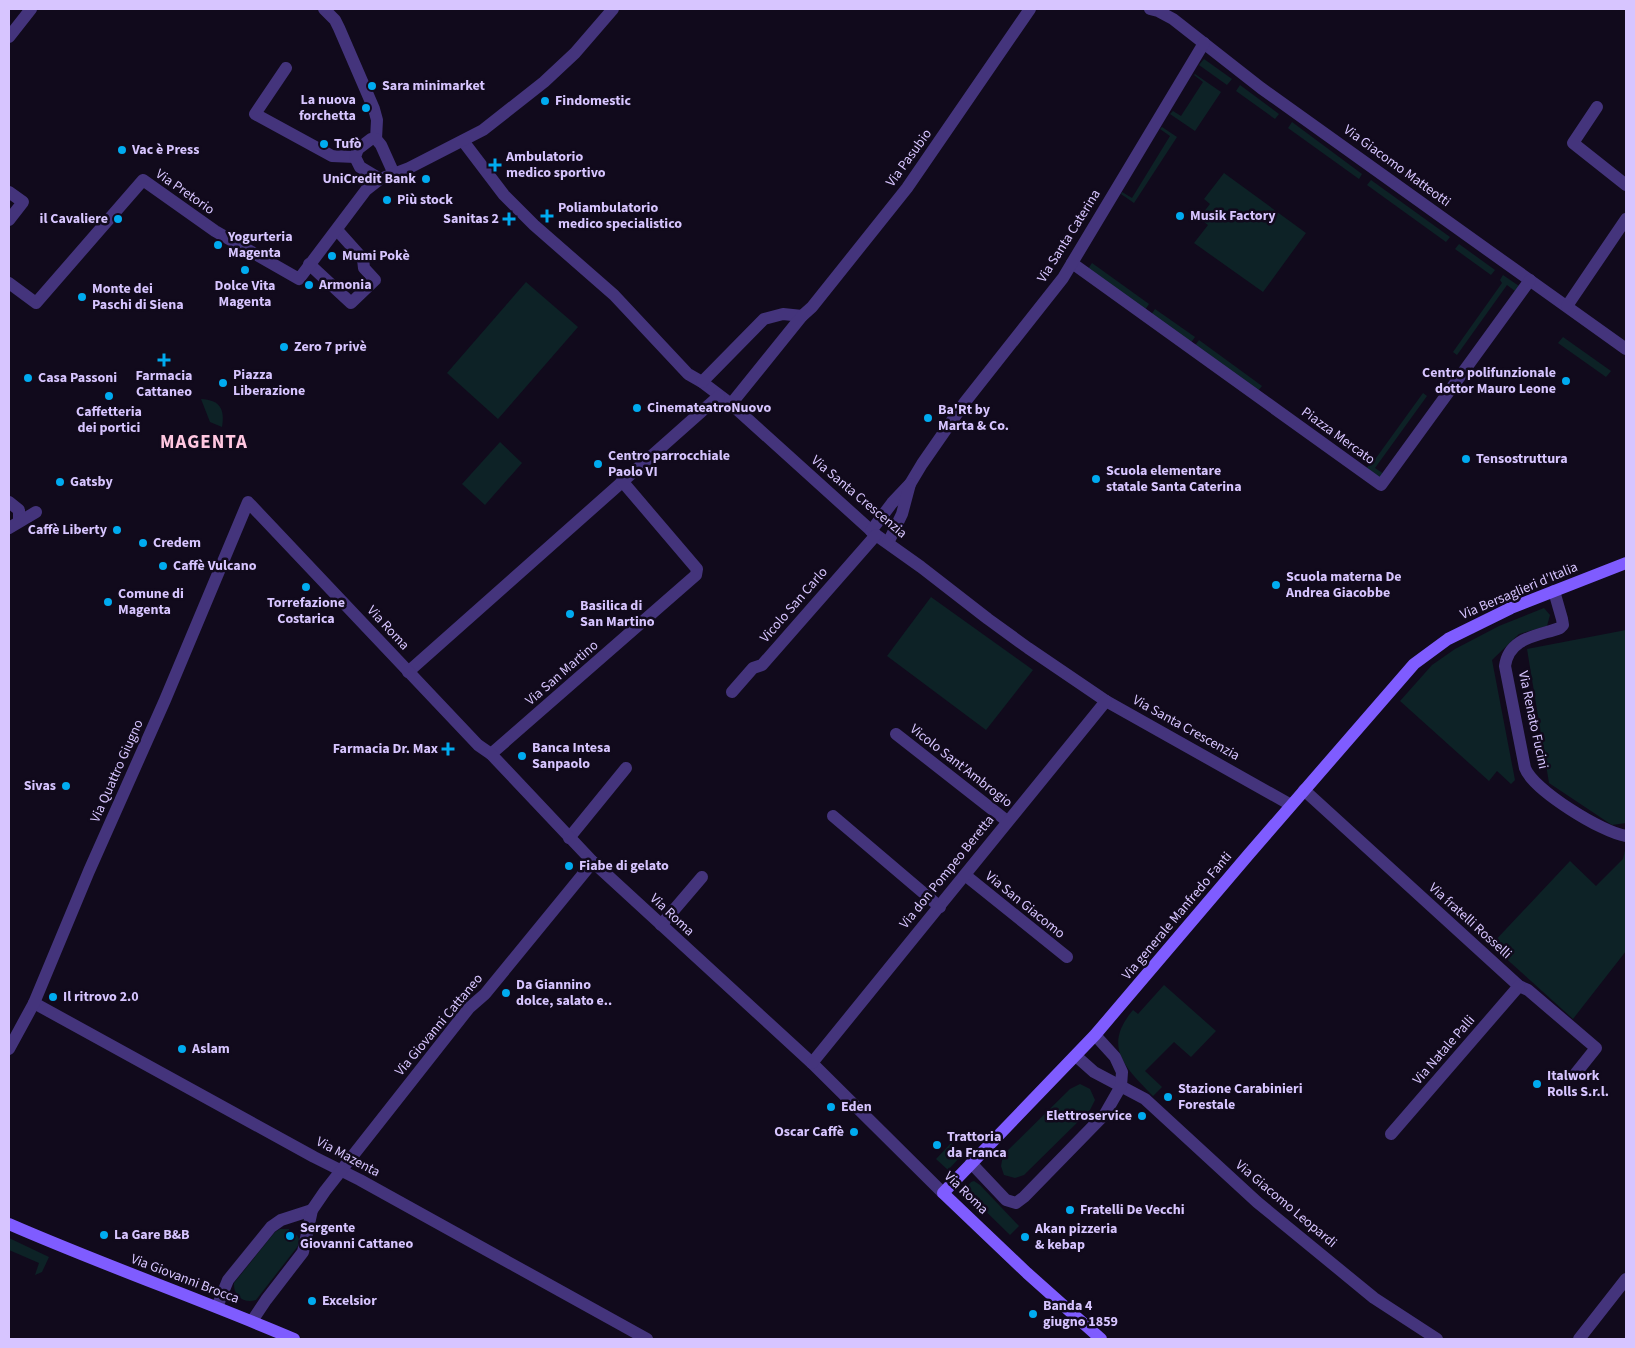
<svg xmlns="http://www.w3.org/2000/svg" width="1635" height="1348" font-family="'Source Sans 3',sans-serif">
<rect width="100%" height="100%" fill="#110a1c"/>
<g fill="#0d2226">
<path d="M1204 59 1232 79 1227 85 1199 65Z"/>
<path d="M1195 74 1221 92 1195 131 1170 114 1173 111 1181 116 1203 82 1194 75Z"/>
<path d="M1240 85 1279 114 1275 119 1236 91Z"/>
<path d="M1292 122 1362 174 1359 179 1288 128Z"/>
<path d="M1162 127 1177 137 1134 203 1121 194 1122 192 1132 198 1170 136 1160 129Z"/>
<path d="M1224 173 1306 233 1263 292 1194 243 1208 225 1199 218 1210 204 1204 199Z"/>
<path d="M1371 180 1450 237 1446 242 1367 185Z"/>
<path d="M1459 244 1495 270 1491 275 1455 249Z"/>
<path d="M1092 263 1149 304 1145 310 1088 269Z"/>
<path d="M1503 275 1519 286 1515 291 1507 285 1457 355 1453 352 1502 283 1500 280Z"/>
<path d="M526 282 578 327 498 419 447 373Z"/>
<path d="M1155 309 1195 337 1190 344 1151 315Z"/>
<path d="M1563 337 1611 371 1606 377 1558 343Z"/>
<path d="M1199 340 1262 386 1257 392 1194 347Z"/>
<path d="M1423 393 1427 396 1375 468 1384 474 1380 481 1365 470 1370 464 1371 465Z"/>
<path d="M201 399C220 400 225 409 222 427L210 422Z"/>
<path d="M500 442 522 463 485 505 462 484Z"/>
<path d="M931 597 1033 670 986 730 887 656Z"/>
<path d="M1544 608 1550 615 1547 626 1519 634 1492 660 1515 780 1511 784 1497 771 1489 781 1400 701 1432 665 1455 649 1499 626Z"/>
<path d="M1626 630V823L1612 825 1549 783 1527 649Z"/>
<path d="M1626 846V951L1573 1019 1491 945 1570 861 1596 886 1623 859Z"/>
<path d="M1164 985 1216 1031 1191 1057 1174 1042 1145 1071 1162 1087 1153 1096C1125 1067 1102 1047 1133 1010L1138 1014Z"/>
<path d="M1080 1084 1090 1089 1095 1100 1090 1110 1024 1175 1015 1178 1004 1175 1001 1166 1003 1155 1070 1089Z"/>
<path d="M951 1143 963 1154 948 1170 936 1159Z"/>
<path d="M974 1181 980 1185 1019 1226 1010 1235 968 1194 966 1188 971 1182Z"/>
<path d="M280 1229H289V1233L294 1236 297 1235 299 1239 298 1246 256 1300C243 1304 233 1295 234 1283L275 1232Z"/>
<path d="M9 1238 49 1257 42 1272 35 1275 39 1263 9 1250Z"/>
</g>
<g fill="none" stroke-linecap="round" stroke-linejoin="round">
<g stroke="#44347c" stroke-width="12">
<path d="M324 9 335 20 339 28 374 109 377 120 376 139"/>
<path d="M1150 9 1158 11 1173 19 1261 88 1626 349"/>
<path d="M9 37 31 9"/>
<path d="M286 68 255 114 332 156 355 157"/>
<path d="M1597 107 1573 143 1626 185"/>
<path d="M463 141 504 195 534 225 614 295 688 374 702 382 731 404 876 535 921 567 988 619 1028 648 1106 701 1291 805"/>
<path d="M380 179 360 167 355 157 358 149 371 139H376L381 145 394 174"/>
<path d="M9 192 23 202 9 220"/>
<path d="M1072 263 1381 485 1530 280"/>
<path d="M309 264 351 303 375 280 364 268 363 259 337 230"/>
<path d="M9 283 36 303 143 180 215 231 299 279 366 190 380 179 409 168 483 130 544 82 575 53 613 9"/>
<path d="M1567 306 1626 219"/>
<path d="M702 382 764 319 783 314 802 316"/>
<path d="M731 404 802 316 812 307 907 188 1030 9"/>
<path d="M9 502 19 510V521"/>
<path d="M9 528 36 512"/>
<path d="M871 531 892 503 910 484 922 464 965 402 1063 278 1204 43"/>
<path d="M888 543 902 514 910 484"/>
<path d="M1554 591 1562 619 1563 625 1560 628C1538 636 1509 637 1505 666L1525 768C1533 790 1603 833 1626 836"/>
<path d="M408 672 719 396"/>
<path d="M732 692 753 668 762 665 876 535"/>
<path d="M896 734 1007 821"/>
<path d="M491 754 696 575 697 569 622 481"/>
<path d="M1304 790 1519 986 1528 990 1596 1048 1576 1073"/>
<path d="M833 816 940 907"/>
<path d="M569 838 626 768"/>
<path d="M965 875 1067 957"/>
<path d="M661 925 702 877"/>
<path d="M34 1003 314 1157 360 1180 647 1339"/>
<path d="M9 1049 34 1003 89 871 165 700 248 502 478 745 491 754 593 862 812 1063 943 1193"/>
<path d="M1076 1056 1094 1072 1145 1099 1257 1202 1374 1298 1437 1339"/>
<path d="M812 1063 1106 701"/>
<path d="M1391 1134 1519 986"/>
<path d="M971 1163 1006 1200 1016 1203 1024 1197 1105 1114 1121 1086 1122 1072 1115 1057 1095 1035"/>
<path d="M217 1307 228 1280 271 1227 281 1220 312 1210"/>
<path d="M252 1321 266 1300 303 1252 312 1210 325 1191 469 1008 485 994 593 862"/>
<path d="M1579 1339 1626 1279"/>
</g>
<g stroke="#7f5cff" stroke-width="12">
<path d="M9 1224C103 1265 200 1299 294 1339"/>
<path d="M1101 1339 1027 1273 943 1193 1095 1035 1249 854 1414 664 1448 639 1511 608 1626 563"/>
</g>
</g>
<g fill="#00abf0" stroke="#110a1c" stroke-width="2">
<circle cx="372" cy="86" r="5"/>
<circle cx="545" cy="101" r="5"/>
<circle cx="366" cy="108" r="5"/>
<circle cx="324" cy="144" r="5"/>
<circle cx="122" cy="150" r="5"/>
<path d="M492.5 157.5h5v5h5v5h-5v5h-5v-5h-5v-5h5z"/>
<circle cx="426" cy="179" r="5"/>
<circle cx="387" cy="200" r="5"/>
<path d="M544.5 208.5h5v5h5v5h-5v5h-5v-5h-5v-5h5z"/>
<circle cx="1180" cy="216" r="5"/>
<circle cx="118" cy="219" r="5"/>
<path d="M506.5 211.5h5v5h5v5h-5v5h-5v-5h-5v-5h5z"/>
<circle cx="218" cy="245" r="5"/>
<circle cx="332" cy="256" r="5"/>
<circle cx="245" cy="270" r="5"/>
<circle cx="309" cy="285" r="5"/>
<circle cx="82" cy="297" r="5"/>
<circle cx="284" cy="347" r="5"/>
<path d="M161.5 352.5h5v5h5v5h-5v5h-5v-5h-5v-5h5z"/>
<circle cx="28" cy="378" r="5"/>
<circle cx="1566" cy="381" r="5"/>
<circle cx="223" cy="383" r="5"/>
<circle cx="109" cy="396" r="5"/>
<circle cx="637" cy="408" r="5"/>
<circle cx="928" cy="418" r="5"/>
<circle cx="1466" cy="459" r="5"/>
<circle cx="598" cy="464" r="5"/>
<circle cx="1096" cy="479" r="5"/>
<circle cx="60" cy="482" r="5"/>
<circle cx="117" cy="530" r="5"/>
<circle cx="143" cy="543" r="5"/>
<circle cx="163" cy="566" r="5"/>
<circle cx="1276" cy="585" r="5"/>
<circle cx="306" cy="587" r="5"/>
<circle cx="108" cy="602" r="5"/>
<circle cx="570" cy="614" r="5"/>
<path d="M445.5 741.5h5v5h5v5h-5v5h-5v-5h-5v-5h5z"/>
<circle cx="522" cy="756" r="5"/>
<circle cx="66" cy="786" r="5"/>
<circle cx="569" cy="866" r="5"/>
<circle cx="506" cy="993" r="5"/>
<circle cx="53" cy="997" r="5"/>
<circle cx="182" cy="1049" r="5"/>
<circle cx="1537" cy="1084" r="5"/>
<circle cx="1168" cy="1097" r="5"/>
<circle cx="831" cy="1107" r="5"/>
<circle cx="1142" cy="1116" r="5"/>
<circle cx="854" cy="1132" r="5"/>
<circle cx="937" cy="1145" r="5"/>
<circle cx="1070" cy="1210" r="5"/>
<circle cx="104" cy="1235" r="5"/>
<circle cx="290" cy="1236" r="5"/>
<circle cx="1025" cy="1237" r="5"/>
<circle cx="312" cy="1301" r="5"/>
<circle cx="1033" cy="1314" r="5"/>
</g>
<g text-anchor="middle" dominant-baseline="central" stroke-width="5" stroke-linejoin="round" paint-order="stroke">
<g font-size="14" font-weight="bold" fill="#d7c5ff" stroke="#110a1c" text-anchor="start">
<text x="382" y="86">Sara minimarket</text>
<text x="356" y="100" text-anchor="end">La nuova<tspan x="356" dy="16">forchetta</tspan></text>
<text x="555" y="101">Findomestic</text>
<text x="334" y="144">Tufò</text>
<text x="132" y="150">Vac è Press</text>
<text x="506" y="157">Ambulatorio<tspan x="506" dy="16">medico sportivo</tspan></text>
<text x="416" y="179" text-anchor="end">UniCredit Bank</text>
<text x="397" y="200">Più stock</text>
<text x="558" y="208">Poliambulatorio<tspan x="558" dy="16">medico specialistico</tspan></text>
<text x="1190" y="216">Musik Factory</text>
<text x="108" y="219" text-anchor="end">il Cavaliere</text>
<text x="499" y="219" text-anchor="end">Sanitas 2</text>
<text x="228" y="237">Yogurteria<tspan x="228" dy="16">Magenta</tspan></text>
<text x="342" y="256">Mumi Pokè</text>
<text x="319" y="285">Armonia</text>
<text x="245" y="286" text-anchor="middle">Dolce Vita<tspan x="245" dy="16">Magenta</tspan></text>
<text x="92" y="289">Monte dei<tspan x="92" dy="16">Paschi di Siena</tspan></text>
<text x="294" y="347">Zero 7 privè</text>
<text x="1556" y="373" text-anchor="end">Centro polifunzionale<tspan x="1556" dy="16">dottor Mauro Leone</tspan></text>
<text x="233" y="375">Piazza<tspan x="233" dy="16">Liberazione</tspan></text>
<text x="164" y="376" text-anchor="middle">Farmacia<tspan x="164" dy="16">Cattaneo</tspan></text>
<text x="38" y="378">Casa Passoni</text>
<text x="647" y="408">CinemateatroNuovo</text>
<text x="938" y="410">Ba'Rt by<tspan x="938" dy="16">Marta &amp; Co.</tspan></text>
<text x="109" y="412" text-anchor="middle">Caffetteria<tspan x="109" dy="16">dei portici</tspan></text>
<text x="608" y="456">Centro parrocchiale<tspan x="608" dy="16">Paolo VI</tspan></text>
<text x="1476" y="459">Tensostruttura</text>
<text x="1106" y="471">Scuola elementare<tspan x="1106" dy="16">statale Santa Caterina</tspan></text>
<text x="70" y="482">Gatsby</text>
<text x="107" y="530" text-anchor="end">Caffè Liberty</text>
<text x="153" y="543">Credem</text>
<text x="173" y="566">Caffè Vulcano</text>
<text x="1286" y="577">Scuola materna De<tspan x="1286" dy="16">Andrea Giacobbe</tspan></text>
<text x="118" y="594">Comune di<tspan x="118" dy="16">Magenta</tspan></text>
<text x="306" y="603" text-anchor="middle">Torrefazione<tspan x="306" dy="16">Costarica</tspan></text>
<text x="580" y="606">Basilica di<tspan x="580" dy="16">San Martino</tspan></text>
<text x="532" y="748">Banca Intesa<tspan x="532" dy="16">Sanpaolo</tspan></text>
<text x="438" y="749" text-anchor="end">Farmacia Dr. Max</text>
<text x="56" y="786" text-anchor="end">Sivas</text>
<text x="579" y="866">Fiabe di gelato</text>
<text x="516" y="985">Da Giannino<tspan x="516" dy="16">dolce, salato e..</tspan></text>
<text x="63" y="997">Il ritrovo 2.0</text>
<text x="192" y="1049">Aslam</text>
<text x="1547" y="1076">Italwork<tspan x="1547" dy="16">Rolls S.r.l.</tspan></text>
<text x="1178" y="1089">Stazione Carabinieri<tspan x="1178" dy="16">Forestale</tspan></text>
<text x="841" y="1107">Eden</text>
<text x="1132" y="1116" text-anchor="end">Elettroservice</text>
<text x="844" y="1132" text-anchor="end">Oscar Caffè</text>
<text x="947" y="1137">Trattoria<tspan x="947" dy="16">da Franca</tspan></text>
<text x="1080" y="1210">Fratelli De Vecchi</text>
<text x="300" y="1228">Sergente<tspan x="300" dy="16">Giovanni Cattaneo</tspan></text>
<text x="1035" y="1229">Akan pizzeria<tspan x="1035" dy="16">&amp; kebap</tspan></text>
<text x="114" y="1235">La Gare B&amp;B</text>
<text x="322" y="1301">Excelsior</text>
<text x="1043" y="1306">Banda 4<tspan x="1043" dy="16">giugno 1859</tspan></text>
</g>
<g font-size="14" fill="#d7c5ff" stroke="#110a1c">
<text transform="translate(909 158) rotate(-54)">Via Pasubio</text>
<text transform="translate(1397 166) rotate(36)">Via Giacomo Matteotti</text>
<text transform="translate(185 192) rotate(35)">Via Pretorio</text>
<text transform="translate(1069 236) rotate(-58)">Via Santa Caterina</text>
<text transform="translate(1338 436) rotate(36)">Piazza Mercato</text>
<text transform="translate(859 497) rotate(40)">Via Santa Crescenzia</text>
<text transform="translate(1519 591) rotate(-23)">Via Bersaglieri d'Italia</text>
<text transform="translate(794 605) rotate(-49)">Vicolo San Carlo</text>
<text transform="translate(388 628) rotate(47)">Via Roma</text>
<text transform="translate(562 673) rotate(-41)">Via San Martino</text>
<text transform="translate(1533 720) rotate(78)">Via Renato Fucini</text>
<text transform="translate(1186 728) rotate(29)">Via Santa Crescenzia</text>
<text transform="translate(961 766) rotate(38)">Vicolo Sant'Ambrogio</text>
<text transform="translate(117 771) rotate(-66)">Via Quattro Giugno</text>
<text transform="translate(947 872) rotate(-51)">Via don Pompeo Beretta</text>
<text transform="translate(1025 905) rotate(39)">Via San Giacomo</text>
<text transform="translate(672 915) rotate(43)">Via Roma</text>
<text transform="translate(1177 916) rotate(-50)">Via generale Manfredo Fanti</text>
<text transform="translate(1470 921) rotate(42)">Via fratelli Rosselli</text>
<text transform="translate(439 1025) rotate(-50)">Via Giovanni Cattaneo</text>
<text transform="translate(1444 1050) rotate(-49)">Via Natale Palli</text>
<text transform="translate(348 1157) rotate(28)">Via Mazenta</text>
<text transform="translate(966 1193) rotate(44)">Via Roma</text>
<text transform="translate(1286 1204) rotate(40)">Via Giacomo Leopardi</text>
<text transform="translate(185 1279) rotate(21)">Via Giovanni Brocca</text>
</g>
<g font-size="19" font-weight="bold" letter-spacing="1" fill="#ffc7e0" stroke="#110a1c">
<text x="204" y="442">MAGENTA</text>
</g>
</g>
<rect width="1635" height="1348" fill="none" stroke="#d7c5ff" stroke-width="20"/>
</svg>
